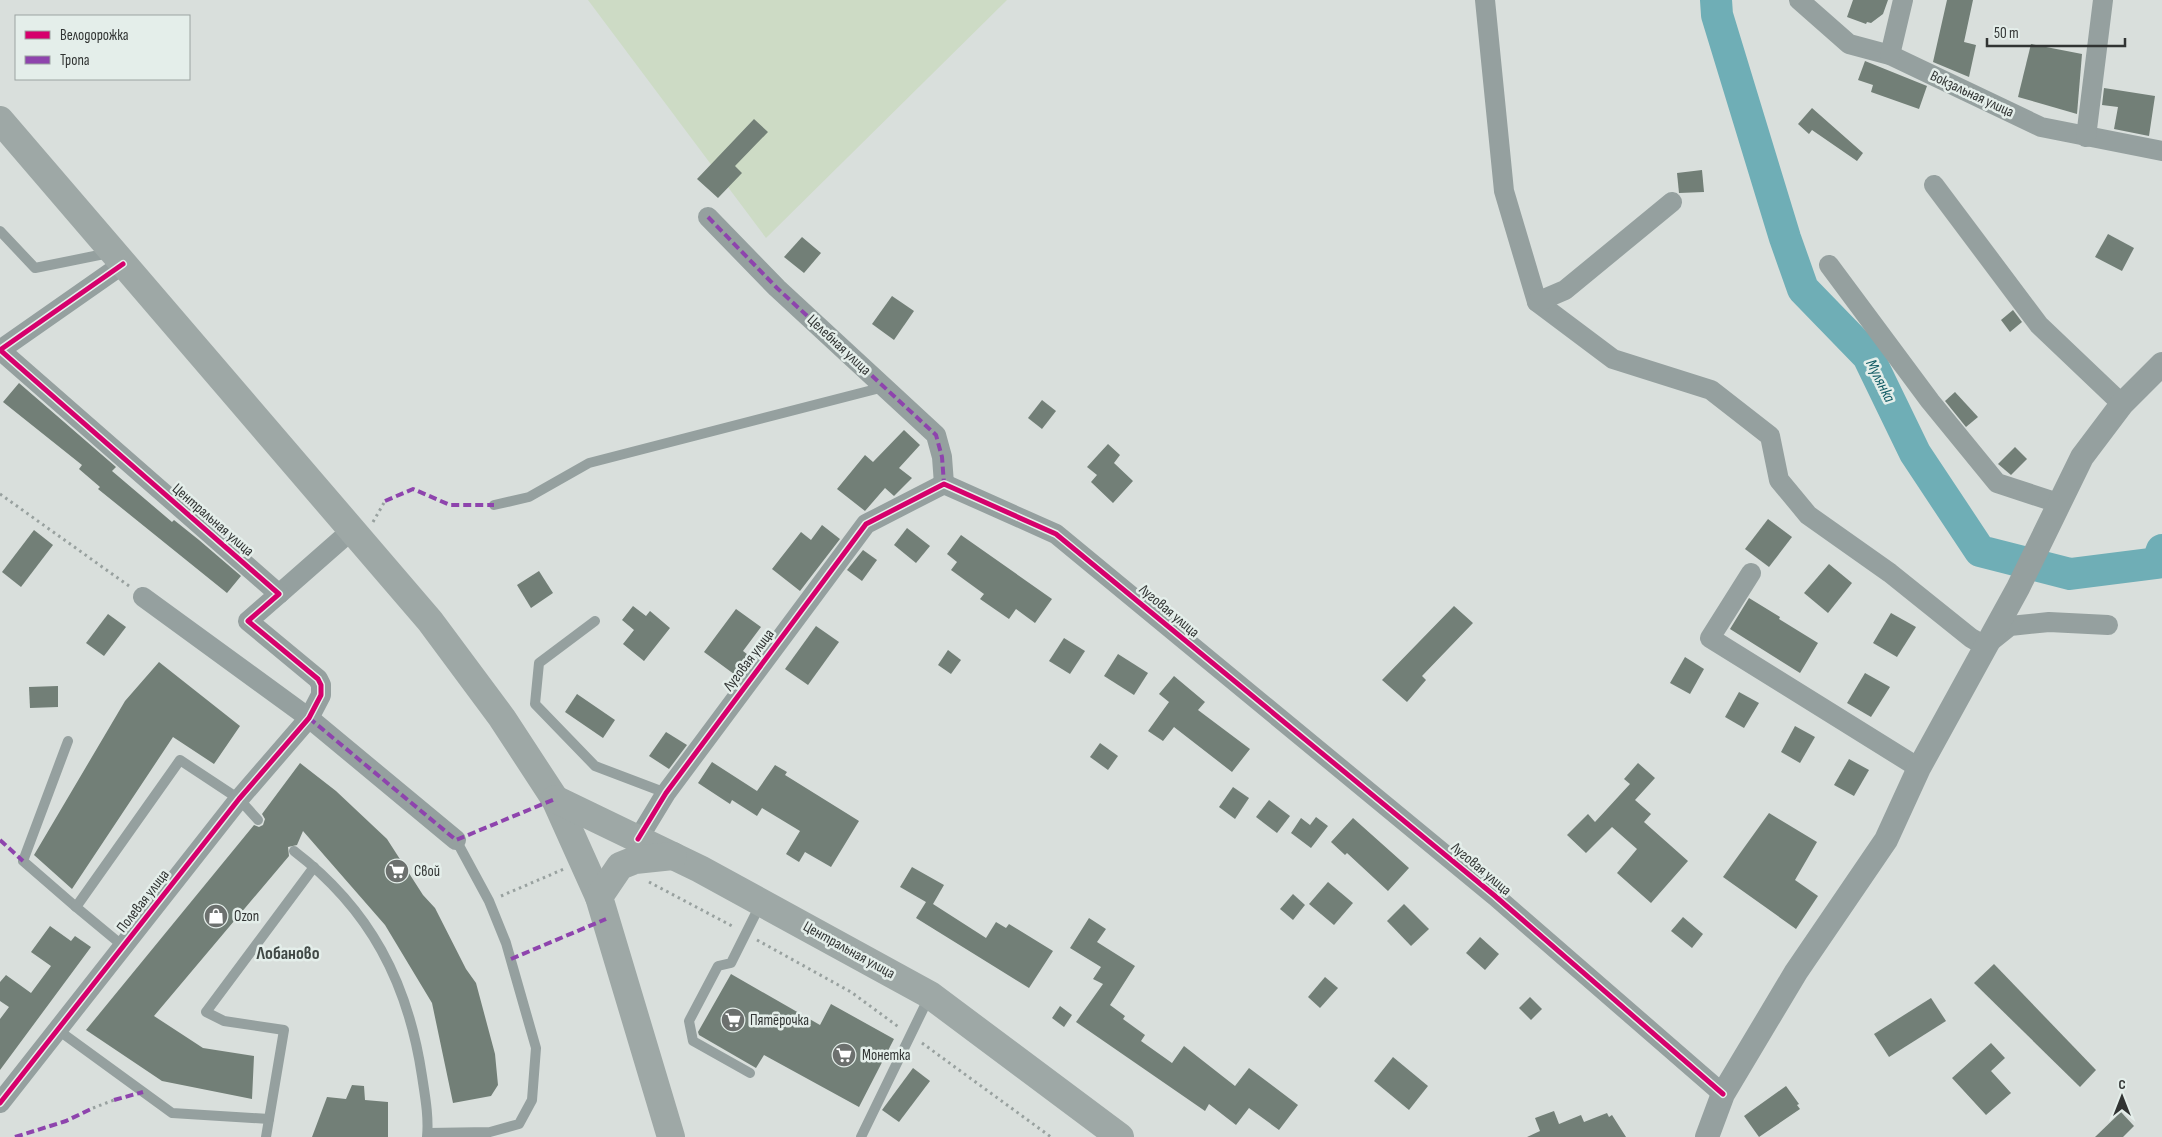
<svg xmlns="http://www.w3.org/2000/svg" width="2162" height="1137" font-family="'Sofia Sans Condensed',sans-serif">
<rect width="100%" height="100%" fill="#d9dfdc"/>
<path fill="#cddbc5" d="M588 0H1007L766 238Z"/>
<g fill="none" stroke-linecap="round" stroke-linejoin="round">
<path stroke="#6faeb6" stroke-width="32" d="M1716 0 1717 15 1785 238 1803 289 1868 356 1915 453 1980 551 2070 574 2157 563 2162 550"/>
</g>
<g fill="#727f77">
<path d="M1853 0H1888L1883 14 1871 23 1867 22 1866 24 1847 17Z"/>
<path d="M1947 0H1973L1964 42 1976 45 1969 77 1933 62Z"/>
<path d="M2031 44 2082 54 2077 114 2018 97Z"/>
<path d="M1865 61 1927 86 1919 109 1871 92 1873 85 1858 80Z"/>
<path d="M2104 88 2155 96 2149 136 2114 129 2118 107 2102 105Z"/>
<path d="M1812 108 1863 153 1857 161 1812 130 1809 134 1798 124Z"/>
<path d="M754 119 768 132 735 166 742 173 718 198 697 179Z"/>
<path d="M1702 170 1704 192 1679 193 1677 173Z"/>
<path d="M2108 234 2134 248 2122 271 2095 257Z"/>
<path d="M802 237 821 253 804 273 784 257Z"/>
<path d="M892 296 914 311 894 340 872 324Z"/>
<path d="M2013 310 2022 322 2010 332 2001 320Z"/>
<path d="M19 383 116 467 112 471 172 522 174 520 199 540 241 576 227 593 98 489 100 487 79 469 82 465 3 402Z"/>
<path d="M1955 392 1978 417 1966 427 1945 401Z"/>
<path d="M1042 400 1056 411 1042 429 1028 418Z"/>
<path d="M904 430 920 445 899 468 912 478 894 496 885 488 865 511 837 489 865 455 873 462Z"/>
<path d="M1108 444 1120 455 1114 463 1133 481 1113 503 1091 482 1097 475 1087 467Z"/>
<path d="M2015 447 2027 459 2011 475 1998 464Z"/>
<path d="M1768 519 1792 537 1769 567 1745 549Z"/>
<path d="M822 525 840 539 800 591 772 569 801 532 811 540Z"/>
<path d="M907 528 930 546 916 563 894 545Z"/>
<path d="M34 530 53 545 21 587 2 572Z"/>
<path d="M961 535 1052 599 1035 623 1016 609 1009 619 980 599 984 594 951 570 957 562 947 554Z"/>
<path d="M863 550 877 560 862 581 847 570Z"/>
<path d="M1829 564 1852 583 1828 613 1804 593Z"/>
<path d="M539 571 553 593 531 608 517 585Z"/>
<path d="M1749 598 1780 617 1779 619 1818 643 1800 673 1730 629Z"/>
<path d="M633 606 646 616 650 611 670 628 644 661 623 644 634 630 622 620Z"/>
<path d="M1454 606 1473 623 1422 676 1426 680 1407 702 1382 680Z"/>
<path d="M736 609 761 627 743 651 752 658 738 677 704 652Z"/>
<path d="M1891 613 1916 627 1897 657 1873 643Z"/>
<path d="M108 614 126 627 104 656 86 643Z"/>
<path d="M816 626 839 642 808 685 785 669Z"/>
<path d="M1064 638 1085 651 1070 674 1049 661Z"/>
<path d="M948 650 961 660 951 674 938 665Z"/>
<path d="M1118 654 1148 673 1134 695 1104 676Z"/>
<path d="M1685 657 1704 669 1690 694 1670 683Z"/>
<path d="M159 662 240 726 214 764 173 737 72 889 34 855 125 701Z"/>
<path d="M1865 673 1890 687 1871 717 1847 703Z"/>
<path d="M1174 676 1205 702 1198 710 1250 749 1232 772 1174 727 1163 741 1148 731 1169 702 1159 694Z"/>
<path d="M58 686V707L30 708 29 687Z"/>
<path d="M1739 692 1759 703 1744 728 1725 717Z"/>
<path d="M577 694 615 720 603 738 565 712Z"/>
<path d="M1795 726 1815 737 1800 763 1781 752Z"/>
<path d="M666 732 687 745 669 769 649 756Z"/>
<path d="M1100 743 1118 756 1108 770 1090 757Z"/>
<path d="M1849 759 1869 770 1854 796 1834 785Z"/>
<path d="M712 762 757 791 775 765 787 772 785 775 859 821 831 867 805 852 799 862 786 854 800 831 762 808 757 816 732 800 730 804 698 783Z"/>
<path d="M300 763 336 791 387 839 423 895 435 908 466 969 476 983 495 1054 498 1085 491 1096 453 1103 432 1003 385 925 303 831 297 845 288 847 289 856 154 1016 203 1048 254 1056 252 1099 162 1081 86 1030 254 825 259 827 263 825 265 819 262 814Z"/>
<path d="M1638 763 1655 778 1635 800 1651 814 1644 822 1688 861 1651 903 1617 873 1637 849 1612 827 1586 853 1567 835 1588 814 1595 822 1630 784 1624 779Z"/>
<path d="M1233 787 1249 798 1235 819 1219 807Z"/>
<path d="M1269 800 1290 816 1277 833 1256 817Z"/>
<path d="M1769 813 1817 842 1795 880 1818 896 1796 929 1723 877Z"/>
<path d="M1316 817 1328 826 1311 848 1291 833 1301 818 1310 825Z"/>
<path d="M1353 818 1409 868 1388 891 1347 853 1345 855 1331 842Z"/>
<path d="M912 867 944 885 933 904 986 938 996 922 1006 928 1009 924 1053 951 1029 988 916 918 926 902 900 887Z"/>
<path d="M1328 882 1353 903 1334 925 1309 904Z"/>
<path d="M1293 894 1305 905 1293 920 1280 909Z"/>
<path d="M1404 904 1429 929 1411 946 1387 921Z"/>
<path d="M1683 917 1703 934 1692 948 1671 931Z"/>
<path d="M1089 918 1106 929 1097 942 1135 966 1110 1005 1125 1016 1123 1019 1145 1035 1141 1041 1172 1063 1184 1046 1235 1086 1249 1068 1298 1105 1279 1130 1249 1108 1236 1125 1209 1104 1205 1111 1076 1022 1103 984 1093 979 1101 967 1070 948Z"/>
<path d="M50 926 71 941 75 936 91 947 0 1070V1019L9 1007 0 1001V982L6 975 31 993 51 966 31 952Z"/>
<path d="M1480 937 1499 954 1485 970 1466 953Z"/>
<path d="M1994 964 2096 1070 2080 1087 1974 983Z"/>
<path d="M731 974 820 1025 831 1004 894 1039 859 1107 764 1055 756 1068 699 1035 698 1032Z"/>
<path d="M1325 977 1338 988 1320 1008 1308 997Z"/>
<path d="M1530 997 1542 1009 1531 1020 1519 1008Z"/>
<path d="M1931 998 1946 1021 1889 1057 1874 1034Z"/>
<path d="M1060 1006 1072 1015 1064 1027 1052 1018Z"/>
<path d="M1991 1043 2005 1058 1991 1071 2011 1093 1986 1115 1952 1078Z"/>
<path d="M1393 1057 1428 1086 1409 1110 1374 1081Z"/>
<path d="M913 1068 930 1081 899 1122 882 1110Z"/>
<path d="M352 1085 364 1086 365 1100 388 1102V1137H312L327 1097 346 1099Z"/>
<path d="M1786 1086 1799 1104 1797 1105 1800 1109 1759 1137 1744 1116Z"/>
<path d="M1554 1111 1559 1124 1581 1115 1584 1122 1607 1113 1609 1117 1612 1115 1626 1137H1527L1540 1131 1535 1118Z"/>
<path d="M2121 1112 2134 1126 2123 1137H2095Z"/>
</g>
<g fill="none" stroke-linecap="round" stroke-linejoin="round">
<g stroke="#98a19f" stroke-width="3" stroke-dasharray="2.5 4" stroke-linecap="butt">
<path d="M0 494 129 586"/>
<path d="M373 522 385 501"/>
<path d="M649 882 734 927"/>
<path d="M501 896 564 869"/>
<path d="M757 940 851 992 900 1028"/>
<path d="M922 1043 1051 1137"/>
<path d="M93 1108 114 1100"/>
</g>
<g stroke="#95a09f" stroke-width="10">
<path d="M0 231 35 268 109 253"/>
<path d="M494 505 529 497 589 463 884 387"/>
<path d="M595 621 539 663 535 704 595 766 666 793"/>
<path d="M68 741 23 861 76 907"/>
<path d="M294 851C370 909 408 982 422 1076 425 1096 429 1117 427 1137"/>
<path d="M123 946 76 907 180 760 239 799 258 820"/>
<path d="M58 1030 172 1113 269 1119"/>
<path d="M750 1073 693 1041 689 1021 718 966 731 963 761 903"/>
<path d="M428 1133 490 1132 519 1124 532 1100 536 1048 506 943 489 901 456 840"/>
<path d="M266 1137 284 1030 224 1021 206 1012 314 867"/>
<path d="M861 1137 930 995"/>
</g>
<g stroke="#95a09f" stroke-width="20">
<path d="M1485 0 1504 191 1537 302 1613 359 1711 390 1770 436 1779 480 1808 515 1890 573 1971 638 1987 647"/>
<path d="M1799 0 1849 44 1890 55 2041 127 2162 151"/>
<path d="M1890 55 1903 0"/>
<path d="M2086 137 2103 0"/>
<path d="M1934 185 2039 325 2122 404"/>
<path d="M708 217 777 288 936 435 942 457 944 484"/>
<path d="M1829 265 1930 401 1997 483 2058 503"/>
<path d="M1537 302 1565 290 1672 202"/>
<path d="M1751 573 1710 638 1919 768"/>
<path d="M279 594 353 529"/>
<path d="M143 597 309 718 456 840"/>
<path d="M1990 642 2010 626 2049 622 2108 625"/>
<path d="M638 839 666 793 866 524 944 484 1056 534 1495 896 1723 1094"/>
<path d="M0 1103 239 799 309 718 321 695V685L318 679 248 621 279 594 0 350 123 264"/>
</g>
<path stroke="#95a09f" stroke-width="24" d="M1707 1137 1723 1094 1796 972 1886 840 1919 768 2018 588 2082 457 2122 404 2162 364"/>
<g stroke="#9ea8a6" stroke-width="28">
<path d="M0 120 430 621 502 718 555 799 599 897"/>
<path d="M555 799 700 869 930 995 1120 1137"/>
<path d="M671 1137 599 897 620 866 635 860 673 856"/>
</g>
<g stroke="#8e44ad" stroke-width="4" stroke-dasharray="8 4" stroke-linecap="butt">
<path d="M708 217 777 288 936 435 942 457 944 484"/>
<path d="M385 501 413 489 450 505H494"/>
<path d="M309 718 456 840 555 799"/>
<path d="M0 840 23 861"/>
<path d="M511 959 606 919"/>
<path d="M114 1100 143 1092"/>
<path d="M15 1137 66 1121 93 1108"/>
</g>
<g stroke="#e4eeea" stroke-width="8">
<g id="cycleway">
<path d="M638 839 666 793 866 524 944 484 1056 534 1495 896 1723 1094"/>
<path d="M0 1103 239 799 309 718 321 695V685L318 679 248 621 279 594 0 350 123 264"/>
</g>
</g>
<use href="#cycleway" stroke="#d6006c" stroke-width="5"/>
</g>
<defs>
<g id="supermarket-disc" transform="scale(1.25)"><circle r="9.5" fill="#6c706e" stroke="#e4eeea"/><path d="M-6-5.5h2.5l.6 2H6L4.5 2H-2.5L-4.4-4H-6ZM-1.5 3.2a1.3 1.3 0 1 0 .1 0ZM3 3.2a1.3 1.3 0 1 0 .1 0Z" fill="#fff"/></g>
<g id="shop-disc" transform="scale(1.25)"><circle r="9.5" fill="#6c706e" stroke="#e4eeea"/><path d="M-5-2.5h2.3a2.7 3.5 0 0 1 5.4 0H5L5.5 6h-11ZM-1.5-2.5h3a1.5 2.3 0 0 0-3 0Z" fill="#fff"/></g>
</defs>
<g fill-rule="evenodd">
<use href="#supermarket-disc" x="397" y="871"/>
<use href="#shop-disc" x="216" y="916"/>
<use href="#supermarket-disc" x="733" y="1020"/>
<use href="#supermarket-disc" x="844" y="1055"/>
</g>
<g text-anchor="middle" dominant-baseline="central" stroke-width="5" stroke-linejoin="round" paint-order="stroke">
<g font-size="15" fill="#313433" stroke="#e4eeea">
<text transform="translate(1972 94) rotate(25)">Вокзальная улица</text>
<text transform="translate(839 345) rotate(43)">Целебная улица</text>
<text transform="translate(213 520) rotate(41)">Центральная улица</text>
<text transform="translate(1169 611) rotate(40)">Луговая улица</text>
<text transform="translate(749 660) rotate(-53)">Луговая улица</text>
<text transform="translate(1481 869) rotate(40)">Луговая улица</text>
<text transform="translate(143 901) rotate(-52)">Полевая улица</text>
<text transform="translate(849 950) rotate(29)">Центральная улица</text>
</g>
<g font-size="15" fill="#313433" stroke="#e4eeea" text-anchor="start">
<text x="414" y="871">Свой</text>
<text x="234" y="916">Ozon</text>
<text x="750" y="1020">Пятёрочка</text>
<text x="862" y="1055">Монетка</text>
</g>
<g font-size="16" font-style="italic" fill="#155e67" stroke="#e4eeea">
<text transform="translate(1880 381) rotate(63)">Мулянка</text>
</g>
<g font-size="18" font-weight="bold" fill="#404845" stroke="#e4eeea">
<text x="288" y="953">Лобаново</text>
</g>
</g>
<rect x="15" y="15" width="175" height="65" fill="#e4eeea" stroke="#9ca4a1"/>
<rect x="25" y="31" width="25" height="8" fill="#d6006c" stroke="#9ca4a1"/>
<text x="60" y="40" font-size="15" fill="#313433">Велодорожка</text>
<rect x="25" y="56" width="25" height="8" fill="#8e44ad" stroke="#9ca4a1"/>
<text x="60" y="65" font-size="15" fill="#313433">Тропа</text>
<g transform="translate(2122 1097)" stroke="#e4eeea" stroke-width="4" paint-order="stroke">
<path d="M0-4L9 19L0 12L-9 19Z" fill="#313433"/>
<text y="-8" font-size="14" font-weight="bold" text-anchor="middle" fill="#313433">С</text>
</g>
<path d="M1987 38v8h138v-8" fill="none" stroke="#313433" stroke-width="2.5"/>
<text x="1994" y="38" font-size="15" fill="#313433" stroke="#e4eeea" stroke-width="4" paint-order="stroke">50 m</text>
</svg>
